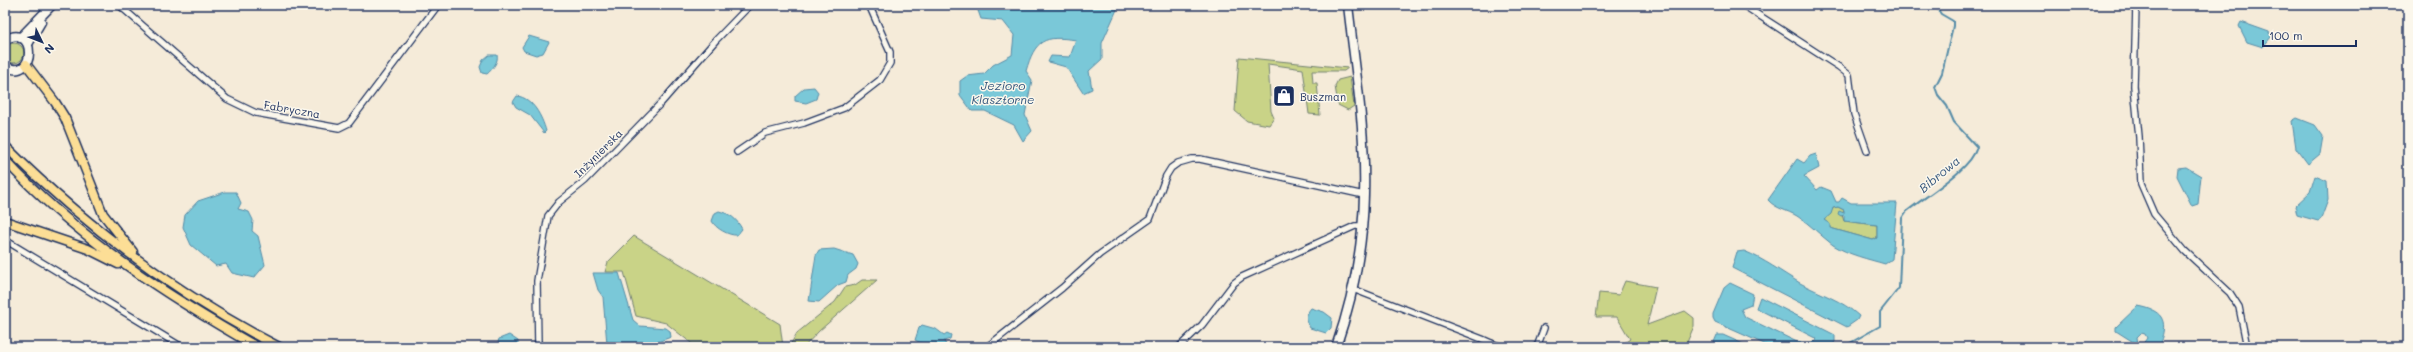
<svg xmlns="http://www.w3.org/2000/svg" width="2413" height="352" font-family="Mali,sans-serif">
<rect width="100%" height="100%" fill="#f5ebd9"/>
<filter id="ink" filterUnits="userSpaceOnUse"><feTurbulence type="fractalNoise" baseFrequency=".025" numOctaves="2"/><feDisplacementMap in="SourceGraphic" scale="8" xChannelSelector="R" yChannelSelector="G"/><feConvolveMatrix kernelMatrix="1 2 1 2 8 2 1 2 1" color-interpolation-filters="sRGB"/></filter>
<g filter="url(#ink)">
<g fill="#c9d387" stroke="#728172">
<circle cx="14" cy="53" r="10"/>
<path d="M1239 57 1348 68 1344 71H1312L1313 83H1317L1320 115 1309 114 1303 69 1268 64 1271 111 1274 118 1269 125 1247 121 1235 111Z"/>
<path d="M1350 77 1354 106 1348 110 1338 105 1335 86 1338 80Z"/>
<path d="M1838 207 1844 210 1842 215 1844 221 1877 225V238L1873 240 1830 228 1824 220 1833 208Z"/>
<path d="M634 236 780 324 783 347H696L666 323 636 316 624 272H605L608 262Z"/>
<path d="M862 280H877L819 331 804 347H789L797 333 835 302 845 287 855 285Z"/>
<path d="M1625 281 1656 287 1647 325 1685 311 1694 318V326L1685 347H1619L1630 339 1617 317H1596L1599 293 1619 295Z"/>
</g>
<g fill="#7ac8d8" stroke="#548ba7" fill-rule="evenodd">
<path d="M976 5H1119L1102 43V59L1089 71 1092 89 1083 93 1066 67 1048 62 1051 56 1070 57 1076 40C1044 35 1035 40 1026 71L1032 80 1025 115 1032 131 1023 141 1014 125 985 111H972L960 95V81L967 76 984 74 993 65 1012 55 1014 35 1003 21 981 19Z"/>
<path d="M2241 22 2269 32 2271 37 2263 47 2247 42 2239 26Z"/>
<path d="M529 36 549 42 543 53 536 55 524 51 522 47Z"/>
<path d="M489 55H497C499 61 492 70 487 74L482 73 480 67 483 60Z"/>
<path d="M814 87 818 92 816 99 806 103 795 101V96L804 88Z"/>
<path d="M517 96C533 98 542 117 546 131L544 133 530 115 516 107 513 102Z"/>
<path d="M2297 118 2315 125 2323 136 2320 154 2308 164 2296 148 2292 121Z"/>
<path d="M1816 154 1819 168 1804 176 1817 190 1821 187 1831 191 1836 202H1839L1842 198 1851 203H1897L1892 259 1885 264C1868 259 1849 255 1833 245 1821 236 1810 224 1797 216 1787 210 1776 209 1768 200L1797 159 1804 163 1810 156ZM1838 207 1844 210V213L1839 211 1838 214 1841 216 1844 215V221L1877 225V238L1873 240 1830 228V224L1824 220 1831 214 1833 208Z"/>
<path d="M2186 167 2201 176 2198 204 2192 206 2177 176 2178 168Z"/>
<path d="M2315 176 2327 181 2328 200 2321 219 2318 221 2297 215 2295 206 2310 192Z"/>
<path d="M225 192H236L241 203 238 209 249 212 253 220 252 231 258 236 265 265 254 278 232 273 226 264 216 266 191 245 183 227 185 215 198 201Z"/>
<path d="M719 211C730 214 736 218 742 229L737 235C729 236 715 228 712 221L715 213Z"/>
<path d="M834 249 853 255 858 264 856 269 848 275 846 282 838 285 819 302 809 301 816 255 819 250Z"/>
<path d="M1744 251C1764 259 1781 272 1800 283 1820 294 1842 300 1859 316L1857 320 1847 327 1732 268 1737 252Z"/>
<path d="M593 273H619L633 320 640 326 666 328 670 331 671 337 644 347H609L607 344 603 297 598 290Z"/>
<path d="M1730 283 1753 294 1751 305 1741 309 1745 317 1797 342 1806 344 1816 341 1815 338 1756 308 1760 297 1835 335V342L1829 347H1771L1715 322 1713 318V314L1724 288Z"/>
<path d="M2138 306C2161 310 2169 319 2160 343L2144 347 2142 345 2147 338 2145 334 2141 333 2137 337 2138 345 2116 331V327Z"/>
<path d="M1311 308 1324 312 1332 318 1331 328 1326 333 1310 328C1306 320 1305 315 1311 308Z"/>
<path d="M922 325 936 329 944 335 947 333 951 335 950 339 944 341 947 347H929L915 340 919 328Z"/>
<path d="M509 335 518 341V347H502L498 342 499 339Z"/>
<path d="M1717 335H1723L1750 347H1712Z"/>
</g>
<g fill="none" stroke-linecap="round" stroke-linejoin="round">
<path stroke="#548ba7" stroke-width="2" d="M1843 347 1880 326V312L1899 288 1902 218 1906 212C1925 196 1971 170 1977 147L1954 122 1947 106 1938 95 1935 87 1942 73 1953 26V21L1941 14 1935 5"/>
<g stroke="#1b2f5e" stroke-width="8">
<g id="street">
<path d="M119 5 227 99 256 113 339 128 349 123 438 5"/>
<path d="M1743 5 1839 67 1849 75 1854 114 1867 151"/>
<path d="M2136 5 2134 86 2139 137 2141 184 2154 214 2185 251 2230 293 2239 307 2247 347"/>
<path d="M737 152 765 133 804 123 844 108 880 80 890 63V52L869 5"/>
<path d="M5 240 182 347"/>
<path d="M1353 289 1482 339 1491 343 1490 347"/>
<path d="M1491 343 1502 347"/>
<path d="M538 347 537 281 548 216 559 202 585 181 661 103 716 40 750 5"/>
<path d="M987 347 1062 288 1100 254 1150 219 1166 176 1171 168 1178 163 1192 159H1200L1364 195"/>
<path d="M1179 347 1202 325 1234 283 1242 277 1355 226H1363"/>
<path d="M1537 347 1544 328"/>
</g>
</g>
<g stroke="#1b2f5e" stroke-width="11">
<g id="secondary">
<path d="M20 38 52 5"/>
<path d="M5 40C37 21 37 84 5 66"/>
<path d="M28 44 41 22"/>
<path d="M1336 347C1353 298 1363 247 1364 195 1366 132 1355 68 1348 5"/>
</g>
</g>
<g stroke="#1b2f5e" stroke-width="11">
<g id="primary">
<path d="M26 64 55 102 65 118 103 214 133 252"/>
<path d="M5 146C86 227 177 294 279 347"/>
<path d="M5 160C76 237 167 296 257 347"/>
<path d="M5 221 88 249 118 264"/>
</g>
</g>
<use href="#street" stroke="#fbf7ec" stroke-width="5.5"/>
<use href="#secondary" stroke="#fbf7ec" stroke-width="8"/>
<use href="#primary" stroke="#fcde96" stroke-width="8"/>
</g>
</g>
<defs>
<g id="shop-square" transform="scale(1.15)"><rect x="-9" y="-9" width="18" height="18" rx="4" fill="#1b2f5e" stroke="#fbf7ec"/><path d="M-5-2.5h2.3a2.7 3.5 0 0 1 5.4 0H5L5.5 6h-11ZM-1.5-2.5h3a1.5 2.3 0 0 0-3 0Z" fill="#fff"/></g>
</defs>
<g fill-rule="evenodd">
<use href="#shop-square" x="1284" y="96"/>
</g>
<g text-anchor="middle" dominant-baseline="central" stroke-width="3" stroke-linejoin="round" paint-order="stroke">
<g font-size="11" fill="#1b2f5e" stroke="#fbf7ec" text-anchor="start">
<text x="1300" y="96">Buszman</text>
</g>
<g font-size="11" fill="#1b2f5e" stroke="#fbf7ec">
<text transform="translate(292 109) rotate(10)">Fabryczna</text>
<text transform="translate(598 153) rotate(-45)">Inżynierska</text>
</g>
<g font-size="12" font-style="italic" fill="#33557c" stroke="#fbf7ec">
<text x="1003" y="85">Jezioro<tspan x="1003" dy="14">Klasztorne</tspan></text>
<text transform="translate(1939 174) rotate(-40)">Bibrowa</text>
</g>
</g>
<rect width="2413" height="352" fill="none" stroke="#fbf7ec" stroke-width="20"/>
<rect x="10" y="10" width="2393" height="332" fill="none" stroke="#1b2f5e" stroke-width="1.5" filter="url(#ink)"/>
<g transform="translate(42 42) rotate(133)" stroke="#fbf7ec" stroke-width="3" paint-order="stroke">
<path d="M0-3L7 15L0 10L-7 15Z" fill="#1b2f5e"/>
<text y="-6" font-size="11" font-weight="bold" text-anchor="middle" fill="#1b2f5e">N</text>
</g>
<path d="M2263 40v6h93v-6" fill="none" stroke="#1b2f5e" stroke-width="2"/>
<text x="2269" y="40" font-size="12" fill="#1b2f5e" stroke="#fbf7ec" stroke-width="3" paint-order="stroke">100 m</text>
</svg>
